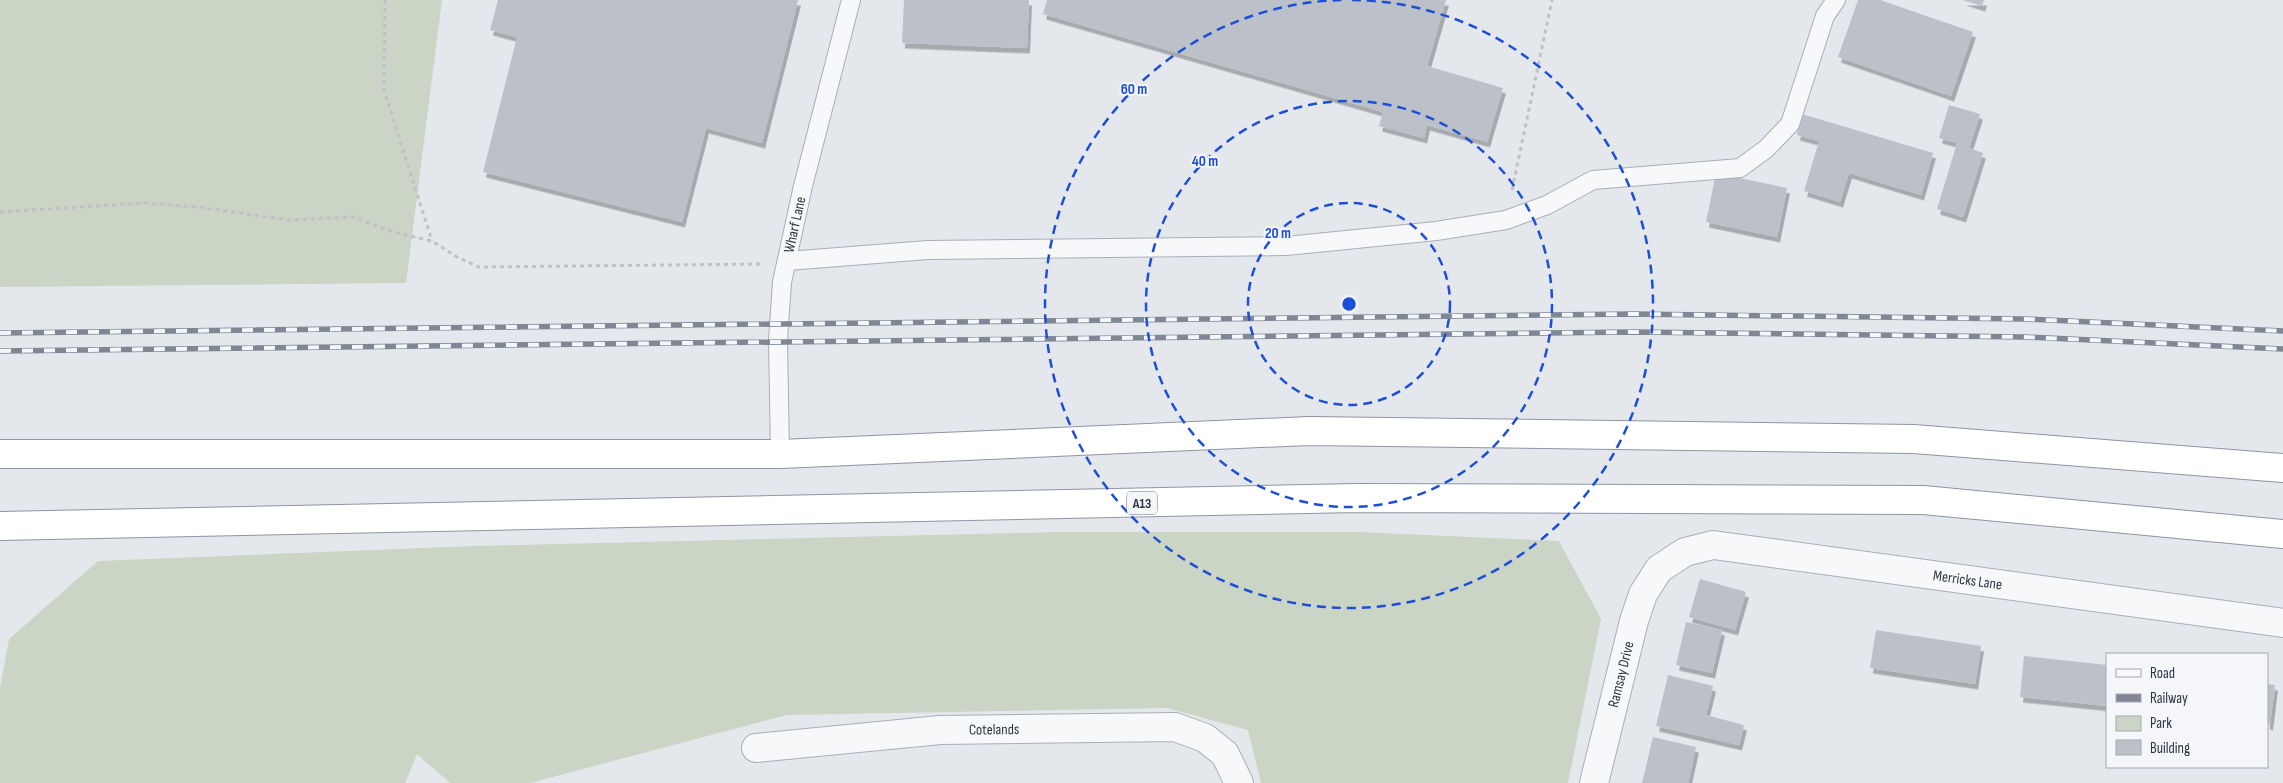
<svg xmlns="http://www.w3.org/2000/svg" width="2283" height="783" font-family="'Sofia Sans Condensed',sans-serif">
<defs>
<filter id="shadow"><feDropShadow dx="3" dy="5.5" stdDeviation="0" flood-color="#0004"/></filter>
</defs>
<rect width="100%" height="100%" fill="#e4e7eb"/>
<g fill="#cad5c6">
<path d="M0 0H442L406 283 0 287Z"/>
<path d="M1059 532H1357L1559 541 1601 619 1568 783H1261L1248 730 1167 708 787 715 530 783H450L417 754 405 783H0V688L9 639 98 561 474 546Z"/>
</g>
<g fill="#bcc1c9" filter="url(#shadow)">
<path d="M498 0H798L762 143 706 128 682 222 483 172 517 37 490 30Z"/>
<path d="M904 0H1029L1027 48 902 43Z"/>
<path d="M1047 0H1446L1427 66 1503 88 1487 142 1427 125 1424 138 1379 126 1383 112 1043 14Z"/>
<path d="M1858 0H1880L1973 32 1951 96 1838 57Z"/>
<path d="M1963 0H1984L1982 6Z"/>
<path d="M1949 105 1980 114 1969 148 1983 153 1963 217 1937 209 1957 143 1939 138Z"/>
<path d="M1802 114 1933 153 1921 195 1849 173 1840 202 1804 191 1819 141 1797 135Z"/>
<path d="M1716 173 1787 188 1777 237 1706 222Z"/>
<path d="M1700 579 1746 592 1735 630 1689 617Z"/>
<path d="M1686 622 1722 630 1712 673 1676 665Z"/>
<path d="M1876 630 1981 646 1975 684 1870 668Z"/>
<path d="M2024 656 2107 665V706L2020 697Z"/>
<path d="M1668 675 1713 686 1706 715 1744 725 1739 745 1656 726Z"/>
<path d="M2267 684 2275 685 2270 725 2267 724Z"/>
<path d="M1653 737 1696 747 1688 783H1642Z"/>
</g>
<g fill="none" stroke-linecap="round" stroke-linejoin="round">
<g stroke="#a9aeb6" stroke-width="20">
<g id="service">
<path d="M787 261 928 250 1286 246 1436 231 1506 220 1547 205 1593 180 1740 168 1766 149 1790 124 1825 16 1836 0"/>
<path id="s1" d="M780 454 778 340 782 282 803 186 851 0"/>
</g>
</g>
<g stroke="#a9aeb6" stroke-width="30">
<g id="minor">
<path id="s2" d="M756 748 940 730 1175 727 1205 738 1225 754 1239 783"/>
<path id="s3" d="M1594 783 1634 621 1643 594 1659 569 1685 552 1713 545 2283 623"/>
</g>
</g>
<g stroke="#8c96a2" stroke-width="30">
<g id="trunk">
<path d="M0 454H780L1309 431 1914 439 2283 468"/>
<path d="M0 526 1357 498 1923 500 2283 534"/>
</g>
</g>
<g stroke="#bec2c7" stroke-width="3" stroke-dasharray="4 4" stroke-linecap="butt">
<path d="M385 0 384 90 432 241"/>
<path d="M1512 190 1552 0"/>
<path d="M0 212 144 203 198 207 288 220 353 217 393 232 432 241 457 257 479 267 760 264"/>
</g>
<use href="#service" stroke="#f7f8fa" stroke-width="18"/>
<use href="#minor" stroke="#f7f8fa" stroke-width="28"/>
<use href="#trunk" stroke="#fff" stroke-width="28"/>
<g stroke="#7e8895" stroke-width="5.5">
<g id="rail">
<path d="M0 333 1633 314 2024 319 2283 331"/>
<path d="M0 351 1634 332 2024 337 2283 349"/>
</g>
</g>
<use href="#rail" stroke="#f4f6f9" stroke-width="4" stroke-dasharray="11" stroke-linecap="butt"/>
</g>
<g fill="none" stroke="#1d4ed8" stroke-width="2.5" stroke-dasharray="9 6">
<circle cx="1349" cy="304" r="101"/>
<circle cx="1349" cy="304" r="203"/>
<path d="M1352 0A304 304 0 1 1 1346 0"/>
</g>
<g text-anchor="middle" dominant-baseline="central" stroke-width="4" stroke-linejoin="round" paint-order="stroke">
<rect fill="#f4f6f9" stroke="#68707a" stroke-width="1" x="1127" y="491.5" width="30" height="23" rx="4"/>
<g font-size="14" font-weight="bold" fill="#2c3644">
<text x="1142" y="503">A13</text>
</g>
<g font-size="15" fill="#2c3644" stroke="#f4f6f9">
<text stroke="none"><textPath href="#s1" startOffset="231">Wharf Lane</textPath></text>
<text stroke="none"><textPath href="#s3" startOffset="542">Merricks Lane</textPath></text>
<text stroke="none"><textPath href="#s3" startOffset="112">Ramsay Drive</textPath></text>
<text stroke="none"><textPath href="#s2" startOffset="239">Cotelands</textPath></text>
</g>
</g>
<circle cx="1349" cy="304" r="8" fill="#1d4ed8" stroke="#f4f6f9" stroke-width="2.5"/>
<g font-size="15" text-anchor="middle" font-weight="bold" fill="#1d4ed8" stroke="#f4f6f9" stroke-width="4" stroke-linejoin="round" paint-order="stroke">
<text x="1134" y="94">60 m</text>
<text x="1205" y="166">40 m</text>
<text x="1278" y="238">20 m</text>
</g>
<rect x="2106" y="653" width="162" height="115" fill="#f4f6f9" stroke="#a4a9b1"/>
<rect x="2116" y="669" width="25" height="8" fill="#f7f8fa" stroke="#a4a9b1"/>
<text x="2150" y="678" font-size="15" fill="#2c3644">Road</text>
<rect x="2116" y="694" width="25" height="8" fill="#7e8895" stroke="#a4a9b1"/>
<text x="2150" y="703" font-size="15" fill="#2c3644">Railway</text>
<rect x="2116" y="716" width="25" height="15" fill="#cad5c6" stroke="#a4a9b1"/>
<text x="2150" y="728" font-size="15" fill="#2c3644">Park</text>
<rect x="2116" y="740" width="25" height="15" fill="#bcc1c9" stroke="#a4a9b1"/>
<text x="2150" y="753" font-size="15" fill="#2c3644">Building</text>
</svg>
